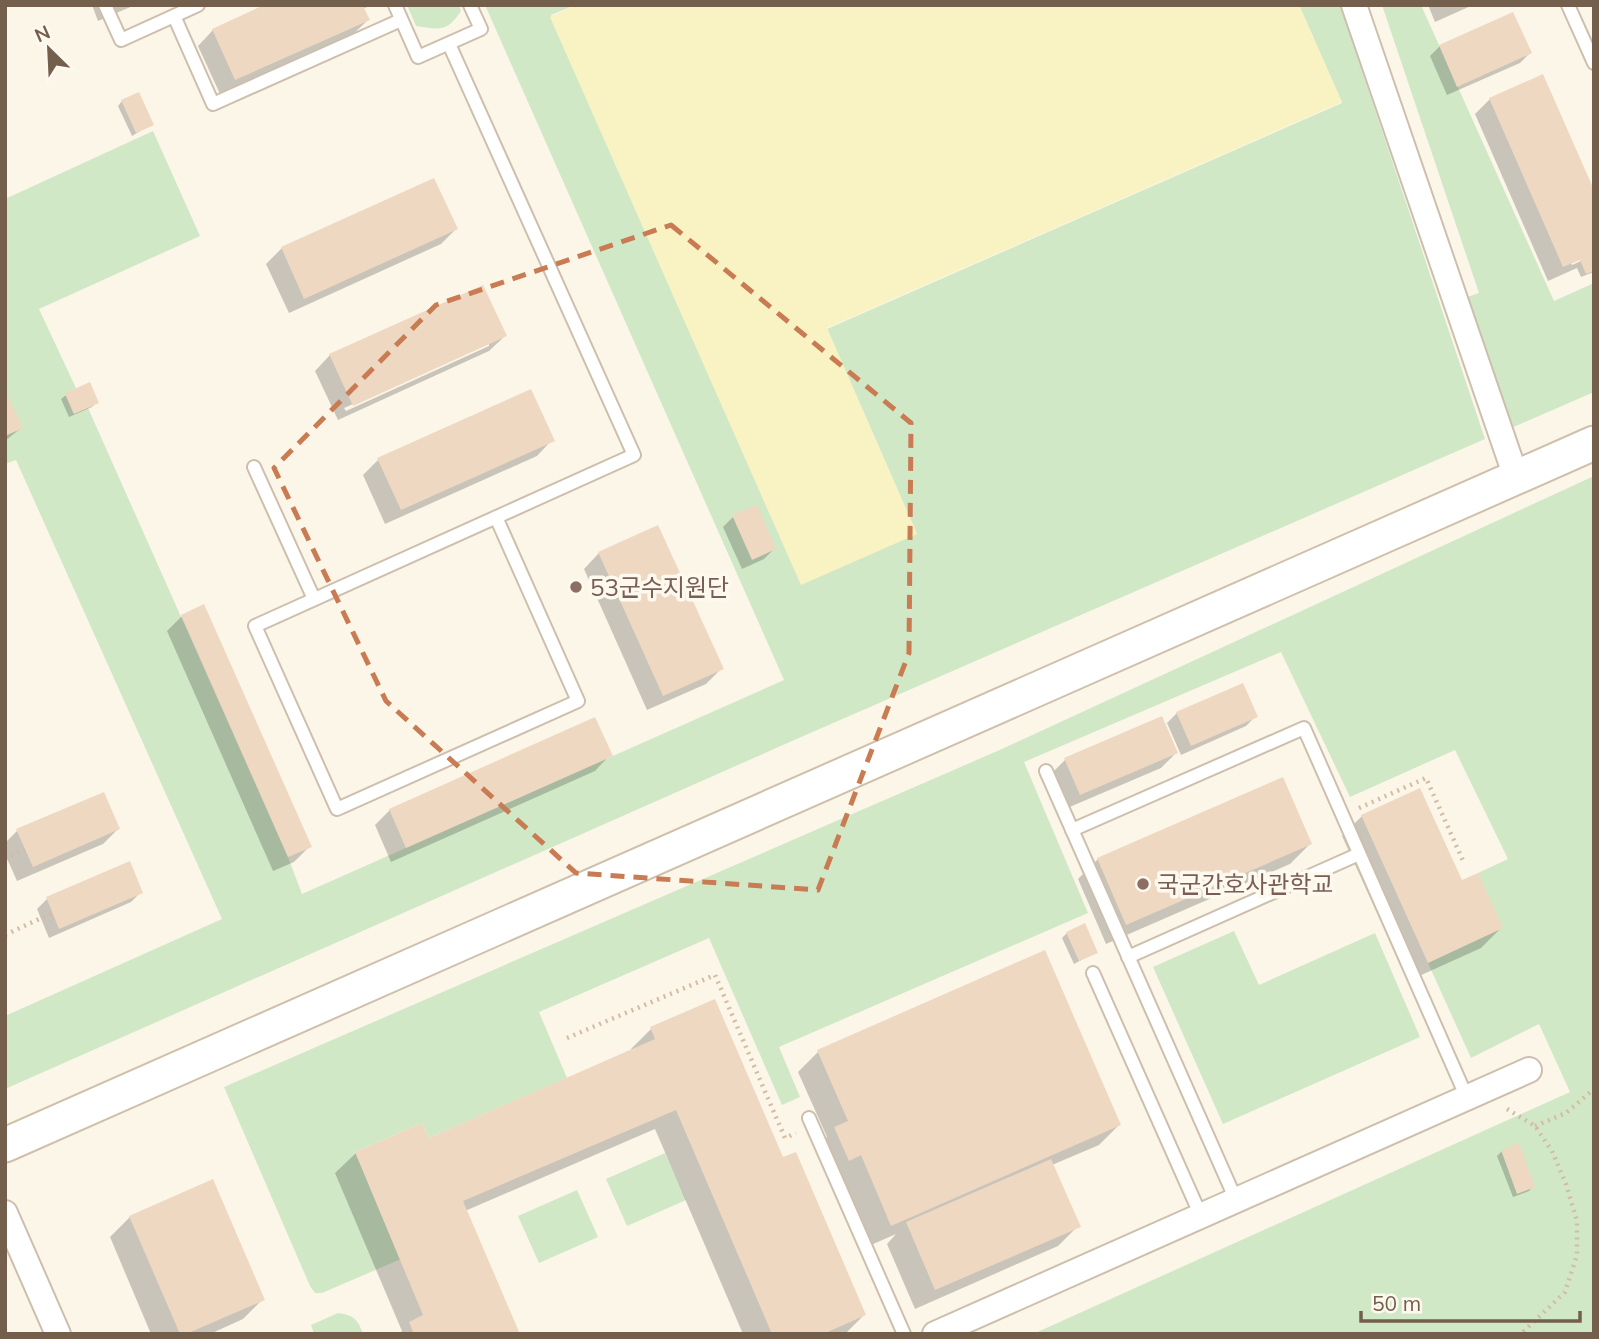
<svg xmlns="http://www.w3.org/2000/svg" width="1599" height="1339" font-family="Mulish,'Noto Sans KR',sans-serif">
<rect width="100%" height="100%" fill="#fbf6e8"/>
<g fill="#d1e8c7">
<path d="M407 5H459L461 11C447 32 440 30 416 26Z"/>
<path d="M485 5H575L551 15 917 534 827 329 1342 103 1299 5H1340L1485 439 808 734 5 1089V1016L222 919 16 460 5 464V199L153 131 200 236 39 309 76 388 65 394 73 413 88 408 288 857 302 894 784 680Z"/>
<path d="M1382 5H1421L1554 301 1594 283V392L1509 429 1464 298 1479 293Z"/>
<path d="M1594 476V1334H1033L1570 1092 1539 1024 1471 1058 1428 963 1478 873 1508 859 1455 750 1350 797 1281 652 1024 762 1088 913 779 1047 800 1097 782 1105 709 938 539 1012 567 1078 429 1138 422 1123 355 1152 401 1259 322 1293H315L310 1286 224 1087 1002 749Z"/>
<path d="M1234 931 1259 985 1375 933 1420 1037 1223 1124 1153 967Z"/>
<path d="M665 1153 686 1200 627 1226 606 1179Z"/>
<path d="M577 1190 598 1237 539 1263 518 1216Z"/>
<path d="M338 1313C354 1315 358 1320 363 1334H314L311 1325Z"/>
</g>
<path fill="#f9f3c4" d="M575 5H1299L1342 102 827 328 917 534 801 585 550 17Z"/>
<g fill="#0003" fill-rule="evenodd">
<path d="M92 5H135L98 21Z"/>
<path d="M268 5H371L363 9 368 20 352 35 220 94 198 46 213 30Z"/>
<path d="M1428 5H1473L1435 22Z"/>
<path d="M1440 46 1530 53 1520 63 1447 95 1430 56Z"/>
<path d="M1490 99 1572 265 1594 255V272L1581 277 1577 268 1548 281 1475 114Z"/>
<path d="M122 101 152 124 132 136 118 106Z"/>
<path d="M434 180 456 229 441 244 289 313 266 264 282 248Z"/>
<path d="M505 336 489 351 338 420 315 371 330 355ZM489 343V346L346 411 344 408Z"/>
<path d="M89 385 97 402 92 407 69 417 61 399 66 395Z"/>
<path d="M5 394 21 428 5 441Z"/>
<path d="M552 440 537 456 385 524 363 475 378 460Z"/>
<path d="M733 517 774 549 764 559 742 569 723 527Z"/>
<path d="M599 553 721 669 706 684 647 710 584 569Z"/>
<path d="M182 616 309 847 294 862 273 871 167 631Z"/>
<path d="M1177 713 1256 716 1246 726 1181 755 1167 723Z"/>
<path d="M1176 753 1161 768 1065 809 1050 775 1065 760Z"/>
<path d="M610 755 595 771 391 862 375 825 390 810Z"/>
<path d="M1362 816 1461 882 1501 928 1481 948 1408 981 1342 836Z"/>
<path d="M118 829 103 844 17 881 5 854V843L17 831Z"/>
<path d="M1310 844 1290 864 1106 944 1078 879 1098 859Z"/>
<path d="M129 863 141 892 131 902 49 938 37 909 47 899Z"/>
<path d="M1067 933 1096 952 1074 964 1062 938Z"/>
<path d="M651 1029 782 1159 864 1315 845 1334H743L655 1129 465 1211 518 1334H399L402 1331 335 1173 356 1153 428 1140 632 1051 631 1049Z"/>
<path d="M818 1052 1119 1125 1099 1145 1052 1165 1078 1226 1058 1246 915 1309 887 1244 896 1234 871 1245 840 1174 829 1180 815 1148 827 1137 798 1072Z"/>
<path d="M1502 1151 1533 1186 1529 1191 1513 1197 1497 1156Z"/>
<path d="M130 1217 263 1299 243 1319 210 1334H151L110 1237Z"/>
</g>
<g fill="#efd8c1">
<path d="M264 5H369L364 8 370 20 235 80 212 29Z"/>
<path d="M1513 12 1532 53 1457 87 1439 45Z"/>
<path d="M1543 74 1594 190V271L1586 274 1580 260 1563 267 1489 98Z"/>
<path d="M139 92 154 125 136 133 121 100Z"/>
<path d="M434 178 458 229 304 299 281 247Z"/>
<path d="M483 285 507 336 353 406 329 354Z"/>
<path d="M90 382 99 403 74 414 65 393Z"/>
<path d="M531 389 555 441 401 510 377 458Z"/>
<path d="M5 390 23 428 5 436Z"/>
<path d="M757 505 776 549 752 560 732 515Z"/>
<path d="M658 525 724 669 663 696 598 552Z"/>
<path d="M204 604 312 847 288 857 181 615Z"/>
<path d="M1243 683 1258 717 1191 746 1176 712Z"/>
<path d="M1162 716 1178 753 1080 795 1064 758Z"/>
<path d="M595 717 613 756 406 848 389 809Z"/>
<path d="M1283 777 1312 844 1126 925 1097 858Z"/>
<path d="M1420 788 1462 880 1478 873 1503 928 1428 963 1361 815Z"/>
<path d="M104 792 120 829 33 867 16 829Z"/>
<path d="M130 861 143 893 59 929 46 897Z"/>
<path d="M1085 923 1098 953 1079 961 1066 932Z"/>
<path d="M1045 950 1121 1125 891 1226 861 1155 849 1161 834 1127 848 1121 817 1050Z"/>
<path d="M715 999 783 1157 796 1152 866 1315 823 1334H772L676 1110 463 1201 520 1334H414L409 1322 423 1315 355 1152 422 1123 429 1138 655 1039 650 1027Z"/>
<path d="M1519 1143 1535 1187 1517 1194 1501 1150Z"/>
<path d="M1051 1159 1081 1227 935 1290 906 1222Z"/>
<path d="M213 1179 265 1300 186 1334H180L129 1216Z"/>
</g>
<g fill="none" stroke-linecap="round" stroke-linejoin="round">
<g stroke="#cdbfae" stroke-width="16">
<g id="lane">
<path d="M105 5 121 40 198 5"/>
<path d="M395 5 418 57 481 29 470 5"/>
<path d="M1568 5 1594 63"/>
<path d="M174 16 213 104 401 20"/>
<path d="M449 44 634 455 255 626 337 809 578 701 496 517"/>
<path d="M254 467 314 599"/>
<path d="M1046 771 1236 1200"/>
<path d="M1072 830 1304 728 1467 1098"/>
<path d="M1128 957 1359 854"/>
<path d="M1093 973 1201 1216"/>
<path d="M809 1118 904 1334"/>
</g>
</g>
<g stroke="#cdbfae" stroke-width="28">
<g id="street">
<path d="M1354 5 1516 477"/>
<path d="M5 1213 58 1334"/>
<path d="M935 1334 1529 1070"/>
</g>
</g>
<g stroke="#cfc0ac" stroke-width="37">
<path id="secondary" d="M5 1145 1594 443"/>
</g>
<g stroke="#d4bca4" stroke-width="4.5" stroke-dasharray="2 5" stroke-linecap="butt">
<path d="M1359 808 1426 778 1464 863"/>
<path d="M5 859 25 850"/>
<path d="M5 935 52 913"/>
<path d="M567 1038 715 975 785 1138 796 1133"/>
<path d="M1507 1109 1535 1126 1552 1151 1566 1184 1577 1221V1255L1565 1292 1521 1334"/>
<path d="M1535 1126 1566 1113 1594 1089"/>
</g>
<use href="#lane" stroke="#fff" stroke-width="12"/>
<use href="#street" stroke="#fff" stroke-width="24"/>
<use href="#secondary" stroke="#fff" stroke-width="33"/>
</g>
<path fill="none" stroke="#c97b53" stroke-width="5" stroke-dasharray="14 9" stroke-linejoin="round" d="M671 225 911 423 909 653 818 890 576 873 386 701 274 468 436 305Z"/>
<g fill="#8d6e63" stroke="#fef9ee" stroke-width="2.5">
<circle cx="576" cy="587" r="7"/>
<circle cx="1143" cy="884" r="7"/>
</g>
<g text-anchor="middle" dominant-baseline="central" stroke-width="7" stroke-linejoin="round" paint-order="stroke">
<g font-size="24" fill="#785e54" stroke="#fef9ee" text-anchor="start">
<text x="590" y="587">53군수지원단</text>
<text x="1157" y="884">국군간호사관학교</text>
</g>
</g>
<rect width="1599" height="1339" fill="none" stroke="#745f4d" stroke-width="14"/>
<g transform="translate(49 49) rotate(336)" stroke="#fef9ee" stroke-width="5" paint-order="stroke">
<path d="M0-5L12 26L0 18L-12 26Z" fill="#745f4d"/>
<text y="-10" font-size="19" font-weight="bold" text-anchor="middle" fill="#745f4d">N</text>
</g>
<path d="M1361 1311v10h219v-10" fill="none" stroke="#745f4d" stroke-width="3.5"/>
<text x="1372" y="1311" font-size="21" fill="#745f4d" stroke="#fef9ee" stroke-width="5" paint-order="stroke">50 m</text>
</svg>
